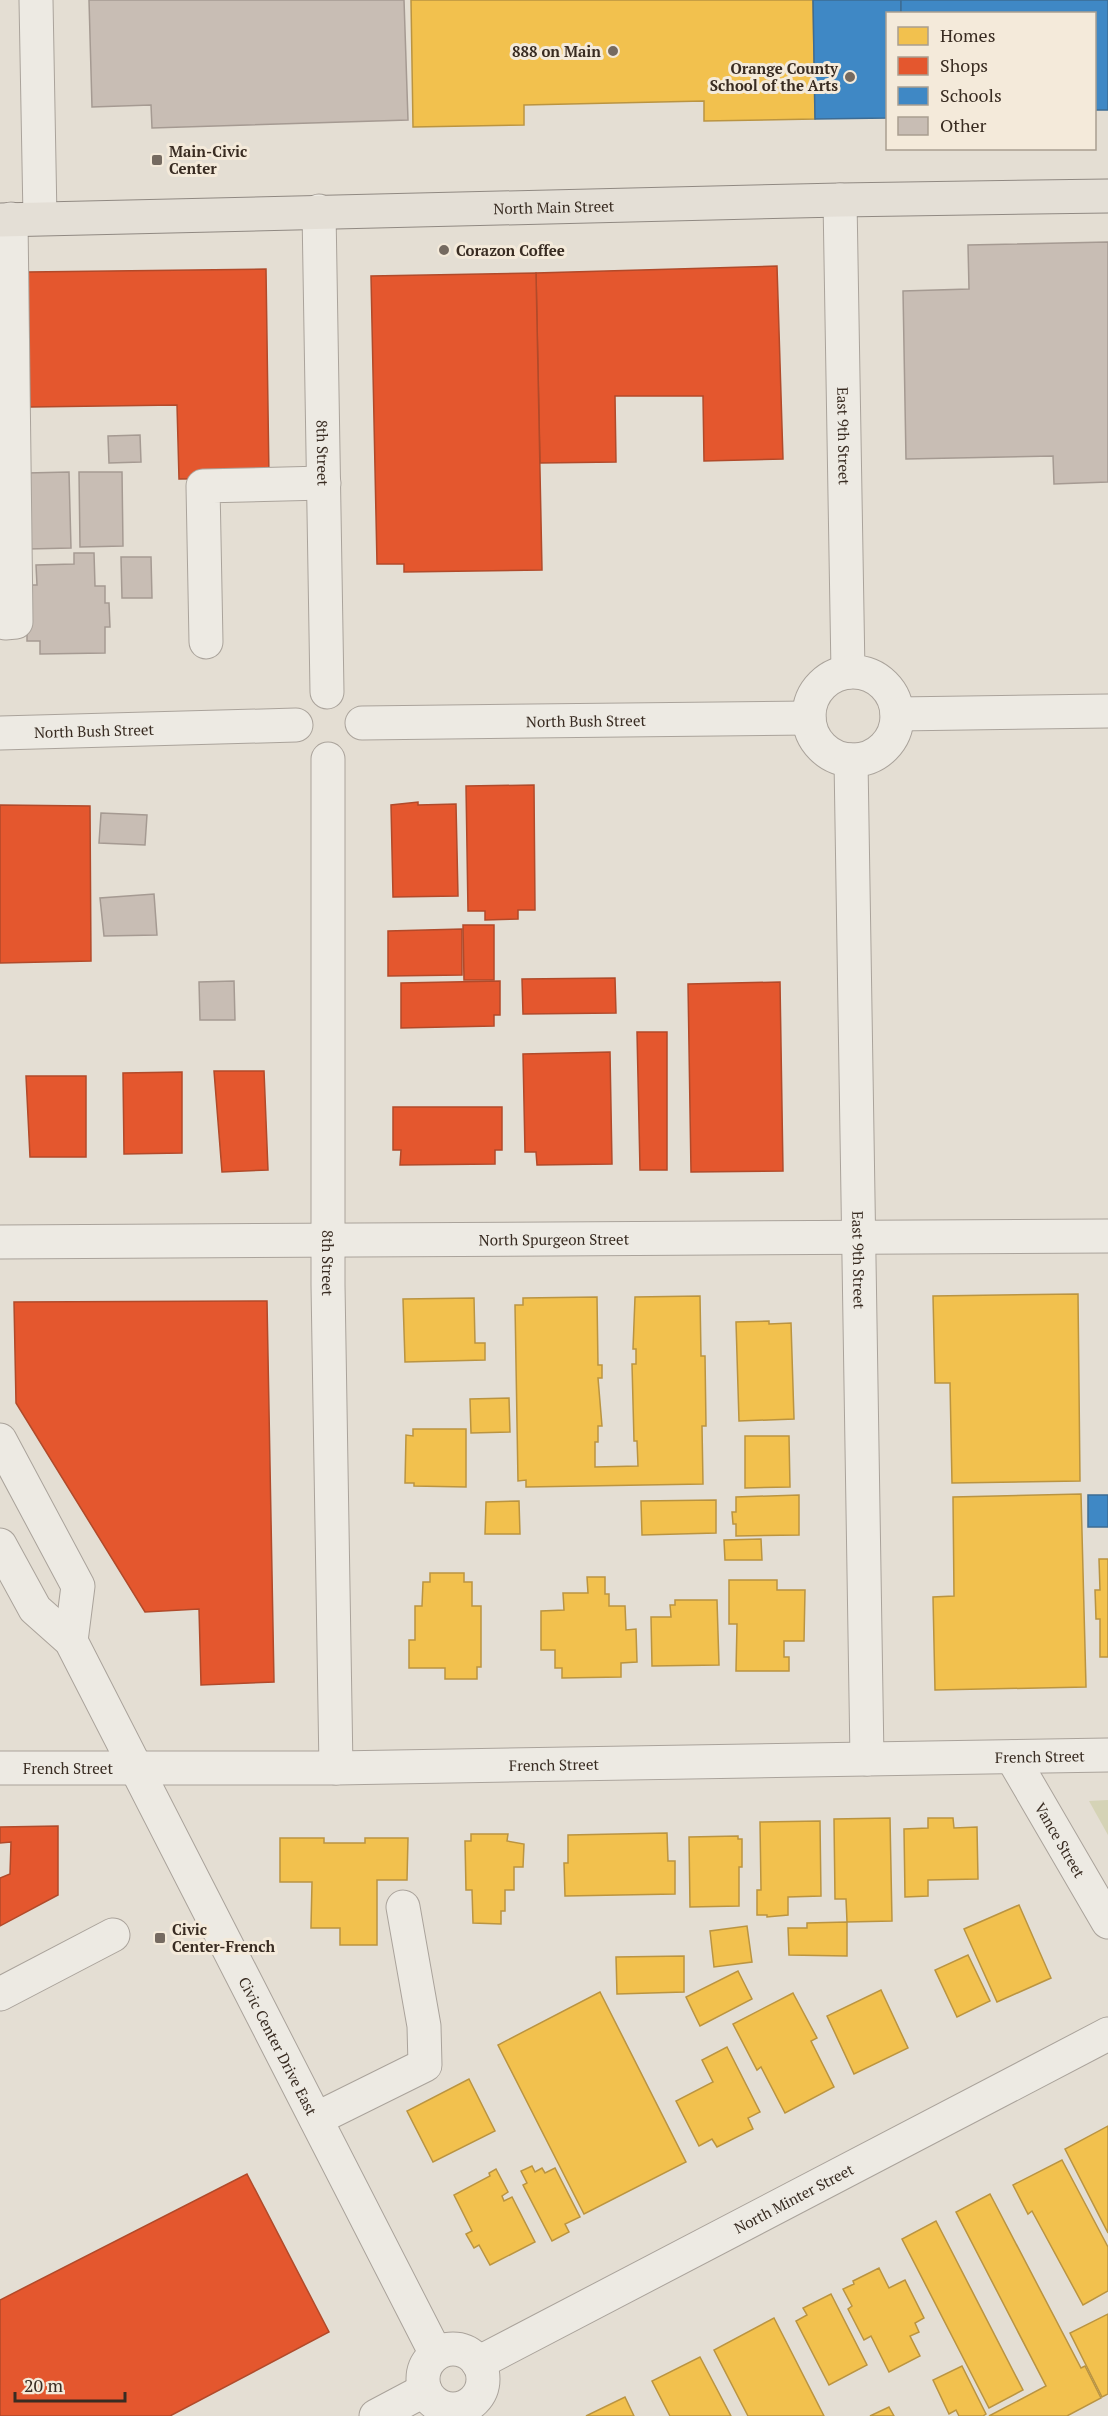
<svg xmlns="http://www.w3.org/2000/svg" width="1108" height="2416" font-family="'PT Serif',serif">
<rect width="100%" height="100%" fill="#e4ded3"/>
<path fill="#d5d3b6" d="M1108 1800V1835L1089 1801Z"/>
<g fill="#f2c14e" stroke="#ba9441" stroke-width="1.5">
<path d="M411 0H813L815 119 704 121V101L524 105V125L413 127Z"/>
<path d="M1078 1294 1080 1481 952 1483 950 1383H935L933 1296Z"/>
<path d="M700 1296 701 1356H705L706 1426H702L703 1484 526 1487V1480L518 1481 515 1305H523V1298L597 1297 598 1365H602V1378H598L602 1426H598V1442H595V1467L638 1466 637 1441H634L632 1364H636V1349H633L635 1297Z"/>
<path d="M474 1298 475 1343H485V1360L405 1362 403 1299Z"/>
<path d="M769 1321V1324L791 1323 794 1419 739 1421 736 1322Z"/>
<path d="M509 1398 510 1432 471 1433 470 1399Z"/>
<path d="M413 1429H466V1487L414 1486V1483H405L406 1435 413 1436Z"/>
<path d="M745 1436H789L790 1487 745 1488Z"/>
<path d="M1081 1494 1086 1687 935 1690 933 1597 954 1596 953 1497Z"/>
<path d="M799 1495V1535L736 1536V1524H733L732 1512H736V1497Z"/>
<path d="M716 1500V1533L642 1535 641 1501Z"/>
<path d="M519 1501 520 1534H485L486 1502Z"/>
<path d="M761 1539 762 1560H725L724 1540Z"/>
<path d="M1099 1559H1108V1657H1100V1619H1096L1095 1590H1100Z"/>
<path d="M430 1573H464V1582H472V1606H481V1667H477V1679H445V1668H409V1640H415V1606H422L423 1582H430Z"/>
<path d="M587 1577H605V1594H609V1606H625L626 1630 636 1629 637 1662 621 1663V1677L562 1678V1668H555V1650H541V1611L564 1610 563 1593H588Z"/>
<path d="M729 1580H777V1590H805L804 1641H784V1657H789V1671H736L737 1624H729Z"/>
<path d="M675 1600H717L719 1665 652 1666 651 1617H671L670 1605H675Z"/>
<path d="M890 1818 892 1921 847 1922 846 1899H835L834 1819Z"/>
<path d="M928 1818H953L954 1828 977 1827 978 1879 928 1880V1896L905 1897 904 1829 928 1828Z"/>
<path d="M820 1821 821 1896 788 1897V1915L767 1917V1915H757V1890H761L760 1822Z"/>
<path d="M667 1833 668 1861H675V1894L565 1896 564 1863H568V1835Z"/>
<path d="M471 1834H508L507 1841 524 1844 523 1867H514V1890H505V1911H501V1924L473 1923 472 1890H466L465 1841H471Z"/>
<path d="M738 1836V1839H742V1867H739V1906L690 1907 689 1837Z"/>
<path d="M280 1838H324V1843H365V1838H408L407 1880H377V1945H340V1928H311L312 1882H280Z"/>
<path d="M1019 1905 1051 1978 997 2002 964 1929Z"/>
<path d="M847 1922V1956L789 1955 788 1928H807V1923Z"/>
<path d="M747 1926 752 1962 714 1967 710 1931Z"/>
<path d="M968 1955 990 2001 957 2017 935 1970Z"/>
<path d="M684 1956V1992L617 1994 616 1957Z"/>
<path d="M738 1971 752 1999 700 2026 686 1997Z"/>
<path d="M881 1990 908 2048 854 2074 827 2016Z"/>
<path d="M600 1992 686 2162 584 2214 498 2045Z"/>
<path d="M793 1993 817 2038 811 2041 834 2087 785 2113 761 2067 757 2070 733 2024Z"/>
<path d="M727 2047 760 2112 748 2118 753 2129 717 2147 712 2139 699 2146 676 2101 713 2082 702 2060Z"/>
<path d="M469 2079 495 2131 433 2162 407 2111Z"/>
<path d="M1108 2126V2233L1065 2149Z"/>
<path d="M1062 2160 1108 2247V2291L1083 2305 1032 2211 1028 2214 1013 2185Z"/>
<path d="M532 2166 535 2172 542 2168 545 2173 555 2168 580 2217 565 2224 569 2232 552 2241 523 2185 527 2183 521 2171Z"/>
<path d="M496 2169 508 2192 502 2196 504 2201 512 2197 535 2242 490 2265 479 2245 474 2248 466 2234 472 2231 454 2195 490 2176 489 2173Z"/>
<path d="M990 2194 1081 2368 1085 2366 1101 2398 1067 2416H989L1046 2386 956 2212Z"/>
<path d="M936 2221 1023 2390 989 2408 902 2239Z"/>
<path d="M879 2268 889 2288 905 2280 924 2318 915 2323 919 2332 910 2336 920 2356 889 2372 871 2336 864 2340 848 2309 852 2306 843 2289 854 2284 853 2281Z"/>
<path d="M831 2294 867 2365 829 2385 796 2321 807 2315 803 2308Z"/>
<path d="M1108 2314V2394L1102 2397 1070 2333Z"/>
<path d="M774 2318 824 2416H748L714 2350Z"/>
<path d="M700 2357 731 2416H670L652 2381Z"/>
<path d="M962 2366 986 2414 983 2416H959L956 2410 949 2414 933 2380Z"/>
<path d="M625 2397 634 2416H586Z"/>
<path d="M889 2407 894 2416H870Z"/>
</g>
<g fill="#e4572e" stroke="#b14a2a" stroke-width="1.5">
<path d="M777 266 783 459 704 461 703 396H615L616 462 540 463 536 273Z"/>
<path d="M266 269 269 478 179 479 177 405 30 407 28 272Z"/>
<path d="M536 273 542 570 404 572V564H377L371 276Z"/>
<path d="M534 785 535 910H518V919L485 920V911H468L466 786Z"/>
<path d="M418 802V805L456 804 458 896 393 897 391 805Z"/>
<path d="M0 805 90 806 91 961 0 963Z"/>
<path d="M463 925H494V980H464Z"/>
<path d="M462 929V975L388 976V931Z"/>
<path d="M615 978 616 1013 523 1014 522 979Z"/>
<path d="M500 981V1015H494V1026L401 1028V983Z"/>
<path d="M780 982 783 1171 691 1172 688 984Z"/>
<path d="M637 1032H667V1170H640Z"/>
<path d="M610 1052 612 1164 537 1165 536 1152H525L523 1054Z"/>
<path d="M214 1071H264L268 1170 222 1172Z"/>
<path d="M182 1072V1153L124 1154 123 1073Z"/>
<path d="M26 1076H86V1157H30Z"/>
<path d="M393 1107H502V1150H495V1164L400 1165 401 1150H393Z"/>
<path d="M267 1301 274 1682 201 1685 199 1609 145 1612 16 1403 14 1302Z"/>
<path d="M58 1826V1895L0 1926V1878L10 1874 11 1842 0 1843V1827Z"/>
<path d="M247 2174 329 2332 170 2416H0V2300Z"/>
</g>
<g fill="#3f88c5" stroke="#3d6c94" stroke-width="1.5">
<path d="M813 0H901V14H888V118L815 119Z"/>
<path d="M901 0H1108V110H1094V14H901Z"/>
<rect x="1088" y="1495" width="20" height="32"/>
</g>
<g fill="#c8bdb4" stroke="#a59a92" stroke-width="1.5">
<path d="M89 0H404L408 120 152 128 151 105 92 107Z"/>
<path d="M1108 242V482L1054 484 1053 456 906 459 903 291 969 289 968 245Z"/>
<path d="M140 435 141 462 109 463 108 436Z"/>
<path d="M69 472 71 548 28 549 27 473Z"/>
<path d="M79 472H122L123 546 80 547Z"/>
<path d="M74 553H94L95 586H105V603H109L110 627H105V653L40 654V641H27V585H37L36 565 74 564Z"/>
<path d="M121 557H151L152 598H122Z"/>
<path d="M101 813 147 815 145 845 99 843Z"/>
<path d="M154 894 157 935 104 936 100 898Z"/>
<path d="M234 981 235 1020H200L199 982Z"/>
</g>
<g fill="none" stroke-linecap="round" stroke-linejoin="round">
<g stroke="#aaa39b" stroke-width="35">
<g id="minor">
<path d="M36 0 40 218"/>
<path id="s1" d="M840 200 848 672"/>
<path id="s2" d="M319 211 327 692"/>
<path d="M5 623 16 622 11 219"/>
<path d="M206 642 203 486 324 483"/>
<circle cx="853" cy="716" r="44"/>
<path d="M897 714 1108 711"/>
<path id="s3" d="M362 723 809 718"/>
<path id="s4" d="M0 733 296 725"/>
<path id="s5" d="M328 759V1285L336 1768"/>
<path id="s6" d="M851 760 867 1759"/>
<path id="s7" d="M0 1242 1108 1236"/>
<path d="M0 1440 78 1586 71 1641"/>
<path id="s8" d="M0 1545 35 1609 71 1641 436 2354"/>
<path id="s9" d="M1012 1757 1108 1922"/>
<path id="s10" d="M0 1768H336L1108 1755"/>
<path d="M0 1994 113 1935"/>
<path d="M316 2119 425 2065 424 2026 403 1907"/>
<circle cx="453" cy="2379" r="30"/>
<path id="s11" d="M478 2363 1108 2034"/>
<path d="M376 2416 425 2390"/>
</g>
</g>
<g stroke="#908982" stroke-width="35">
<g id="major">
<path id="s12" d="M0 220 840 200 1108 196"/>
</g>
</g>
<use href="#minor" stroke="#edeae3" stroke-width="33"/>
<use href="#major" stroke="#e4dfd6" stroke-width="33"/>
</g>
<g fill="#756a60" stroke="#f4eada" stroke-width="2">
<circle cx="613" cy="51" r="6"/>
<circle cx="850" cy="77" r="6"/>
<rect x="151" y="154" width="12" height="12" rx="3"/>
<circle cx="444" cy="250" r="6"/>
<rect x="154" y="1932" width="12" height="12" rx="3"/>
</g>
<g text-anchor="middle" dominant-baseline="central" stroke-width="6" stroke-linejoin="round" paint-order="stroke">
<g font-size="15" font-weight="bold" fill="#392c22" stroke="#f4eada" text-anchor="start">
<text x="601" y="51" text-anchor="end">888 on Main</text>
<text x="838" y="68" text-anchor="end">Orange County<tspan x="838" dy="17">School of the Arts</tspan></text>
<text x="169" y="151">Main-Civic<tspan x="169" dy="17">Center</tspan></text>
<text x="456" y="250">Corazon Coffee</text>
<text x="172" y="1929">Civic<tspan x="172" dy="17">Center-French</tspan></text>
</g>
<g font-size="15" fill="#392c22" stroke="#f4eada">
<text stroke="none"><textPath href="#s12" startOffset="554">North Main Street</textPath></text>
<text stroke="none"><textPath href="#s1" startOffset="236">East 9th Street</textPath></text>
<text stroke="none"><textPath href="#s2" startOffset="242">8th Street</textPath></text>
<text stroke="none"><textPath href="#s3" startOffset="224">North Bush Street</textPath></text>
<text stroke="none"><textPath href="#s4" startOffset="94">North Bush Street</textPath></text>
<text stroke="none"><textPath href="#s7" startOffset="554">North Spurgeon Street</textPath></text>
<text stroke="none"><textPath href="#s6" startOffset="500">East 9th Street</textPath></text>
<text stroke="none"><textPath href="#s5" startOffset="504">8th Street</textPath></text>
<text stroke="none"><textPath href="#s10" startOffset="1040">French Street</textPath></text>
<text stroke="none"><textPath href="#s10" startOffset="554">French Street</textPath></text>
<text stroke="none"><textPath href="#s10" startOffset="68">French Street</textPath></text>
<text stroke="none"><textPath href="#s9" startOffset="96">Vance Street</textPath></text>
<text stroke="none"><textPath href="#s8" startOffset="576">Civic Center Drive East</textPath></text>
<text stroke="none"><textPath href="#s11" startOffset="356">North Minter Street</textPath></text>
</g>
</g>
<rect x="886" y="12" width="210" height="138" fill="#f4eada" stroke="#a99e90" stroke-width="1.5"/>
<rect x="898" y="27" width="30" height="18" fill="#f2c14e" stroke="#a99e90" stroke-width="1.5"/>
<text x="940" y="42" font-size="18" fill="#392c22">Homes</text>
<rect x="898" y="57" width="30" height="18" fill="#e4572e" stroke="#a99e90" stroke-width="1.5"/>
<text x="940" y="72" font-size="18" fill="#392c22">Shops</text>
<rect x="898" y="87" width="30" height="18" fill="#3f88c5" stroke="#a99e90" stroke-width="1.5"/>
<text x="940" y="102" font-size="18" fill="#392c22">Schools</text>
<rect x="898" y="117" width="30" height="18" fill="#c8bdb4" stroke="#a99e90" stroke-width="1.5"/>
<text x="940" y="132" font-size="18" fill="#392c22">Other</text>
<path d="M15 2392v9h110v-9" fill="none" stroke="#392c22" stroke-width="3"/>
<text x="24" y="2392" font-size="18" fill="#392c22" stroke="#f4eada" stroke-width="4.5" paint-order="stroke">20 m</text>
</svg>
